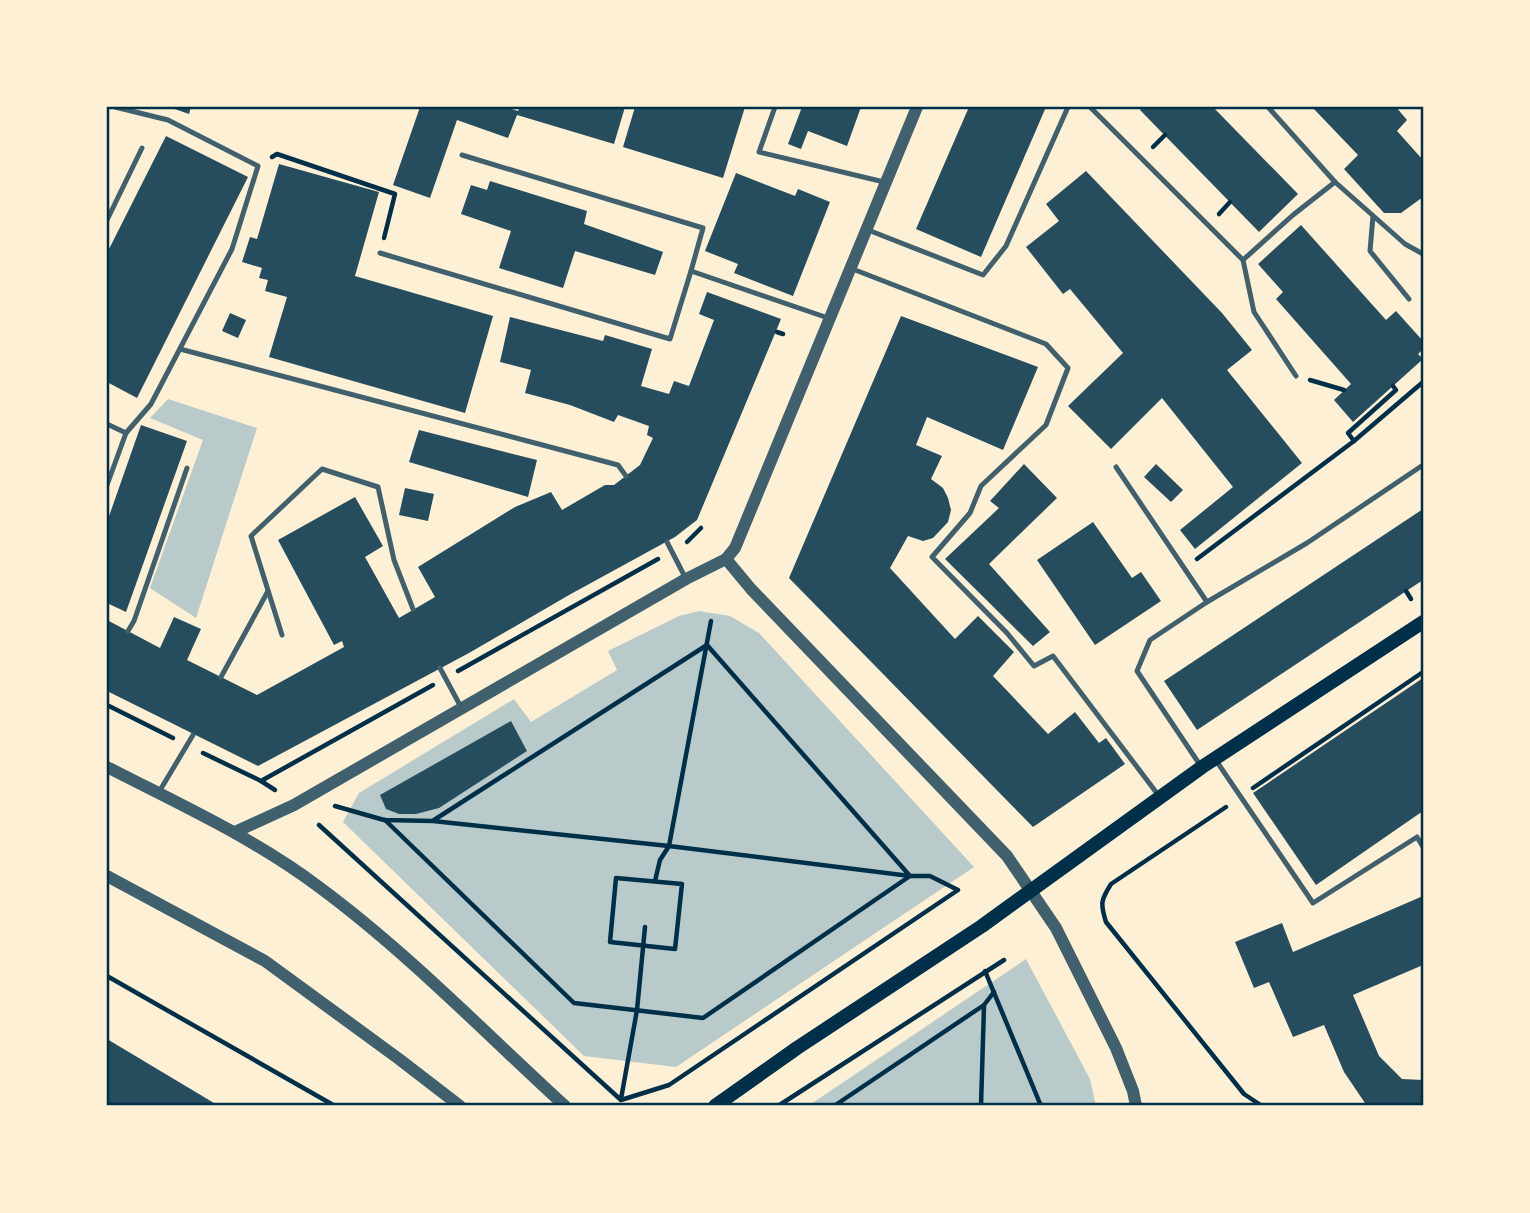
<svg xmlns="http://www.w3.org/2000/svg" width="1530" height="1213" font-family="'Source Sans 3',sans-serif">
<rect width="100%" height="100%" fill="#fdf0d5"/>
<g fill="#b9caca">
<path d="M168 399 257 428 196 618 150 588 203 440 150 418Z"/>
<path d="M699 611 730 616 759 633 974 867 676 1067 584 1056 343 822 359 793 514 699 531 722 617 670 608 651 679 616Z"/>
<path d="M1026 959 1090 1079 1096 1106H808Z"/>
</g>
<g fill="#264d5e">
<path d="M169 107H191L189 114Z"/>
<path d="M420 107H506L518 111 520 107H625L614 144 517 115 508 138 457 120 430 198 393 185Z"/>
<path d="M635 107H745L723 178 623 147Z"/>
<path d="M802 107H861L847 146 808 131 801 149 788 144Z"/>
<path d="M969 107H1046L981 257 916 229Z"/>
<path d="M1143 107H1213L1298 194 1259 232 1140 110Z"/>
<path d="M1312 107H1396L1407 120 1397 131 1423 160V197L1401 213H1384L1344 169 1358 155Z"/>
<path d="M166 136 248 177 137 398 107 382V253Z"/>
<path d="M279 164 379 192 355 276 493 316 465 413 269 357 287 297 265 291 268 280 259 278 262 268 242 262 250 237 257 239Z"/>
<path d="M1086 171 1222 313 1252 350 1227 370 1302 463 1195 549 1180 530 1233 487 1162 398 1111 449 1068 406 1123 353 1070 289 1063 294 1026 247 1059 221 1046 204Z"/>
<path d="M736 173 795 196 798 189 830 202 793 296 734 273 738 264 705 251Z"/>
<path d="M490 181 587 211 584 224 663 252 655 275 575 251 563 288 499 268 511 231 461 214 471 185 487 190Z"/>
<path d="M1301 225 1386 320 1396 311 1423 341V349L1418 354 1423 359 1353 422 1334 400 1351 384 1276 299 1283 292 1258 264Z"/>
<path d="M707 292 781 319 697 520 675 537 569 595 469 653 258 766 107 691V620L160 648 174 617 201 629 187 660 257 695 344 647 342 641 334 645 278 540 355 497 383 546 365 557 399 618 435 597 418 567 515 507 551 492 562 510 605 485H614L640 465 653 438 647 435 649 426 618 415 614 422 570 405 525 393 531 370 500 362 510 317 603 341 605 335 652 349 641 386 669 394 674 381 689 386 714 320 699 314Z"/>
<path d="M230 313 246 320 238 338 222 331Z"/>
<path d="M901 316 1038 367 1003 450 927 417 916 445 942 456 931 479 943 488 948 498 951 510 948 522 933 538 923 541 908 536 890 568 955 639 978 616 1014 652 993 676 1048 734 1075 712 1099 743 1106 738 1125 764 1033 827 789 578Z"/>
<path d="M141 425 187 441 126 612 107 603V522Z"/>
<path d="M419 430 537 460 528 497 409 462Z"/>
<path d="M1024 464 1057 498 989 564 1050 632 1033 646 945 559 999 508 990 501Z"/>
<path d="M1156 464 1183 490 1171 502 1144 477Z"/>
<path d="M405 488 434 494 428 521 399 515Z"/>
<path d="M1423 509V580L1197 730 1164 681Z"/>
<path d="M1093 522 1132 578 1141 572 1161 601 1095 645 1037 560Z"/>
<path d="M1423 678V811L1316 885 1253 793Z"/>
<path d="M511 721 527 751 439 808 416 814H399L386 809 380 795Z"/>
<path d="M1423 896V965L1353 995 1379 1056 1402 1079 1423 1080V1106H1367L1344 1072 1324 1025 1293 1037 1269 982 1254 988 1235 942 1282 923 1293 952Z"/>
<path d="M107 1039 219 1106H107Z"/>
</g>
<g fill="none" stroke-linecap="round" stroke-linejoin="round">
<g stroke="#003049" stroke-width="4.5">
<path d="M1153 147 1165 135"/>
<path d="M272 157 277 154 395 194 384 238"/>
<path d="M1219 214 1230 202"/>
<path d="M777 332 783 334"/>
<path d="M1310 380 1344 390"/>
<path d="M1354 441 1348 433 1396 390 1393 386"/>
<path d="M687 542 701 528"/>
<path d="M1197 559 1354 441 1423 382"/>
<path d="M1406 591 1411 599"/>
<path d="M458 671 658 559"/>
<path d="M107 705 173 738"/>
<path d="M203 753 261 781 433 685"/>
<path d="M261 781 275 790"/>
<path d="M1253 788 1423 672"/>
<path d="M1226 807 1111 884C1101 900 1100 903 1106 922L1244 1094 1262 1106"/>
<path d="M385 820 574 1003 703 1018 910 876 707 645 434 820"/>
<path d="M319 825 621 1100 669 1085 958 890 930 876H910L669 846 433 821 384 820 335 806"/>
<path d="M616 878 682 884 675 949 610 942Z"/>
<path d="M655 881 660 860 669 846 711 621"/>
<path d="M985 971 1041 1106"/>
<path d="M107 976 335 1106"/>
<path d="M621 1099 637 1010 645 927"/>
<path d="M778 1106 1004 960"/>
<path d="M834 1106 984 1005 994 992"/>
<path d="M981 1106 984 1006"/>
</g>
<g stroke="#3f606c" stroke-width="5">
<path d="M775 107 759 152 884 182"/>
<path d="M1090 107 1243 260"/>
<path d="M1268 107 1335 182 1405 244 1423 254"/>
<path d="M462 155 703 228 691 271 828 318"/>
<path d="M1373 216 1370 251 1409 299"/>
<path d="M107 220 142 148"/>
<path d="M868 230 983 275 1006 246 1068 107"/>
<path d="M380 253 670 339 691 271"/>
<path d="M850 268 1046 344 1068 368 1046 425 981 486 970 513 932 557 1007 633 1034 666 1053 656 1159 796"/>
<path d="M180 349 618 465 626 476"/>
<path d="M1296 376 1254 312 1243 260 1293 215 1335 182"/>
<path d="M107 424 126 433"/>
<path d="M1116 467 1207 602"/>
<path d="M107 485 126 433 151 404 232 249 258 166 168 120 115 107"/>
<path d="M667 542 686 579"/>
<path d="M128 631 134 621 187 468"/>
<path d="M282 635 251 536 322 469 378 487 394 560 413 609"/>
<path d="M440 668 462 709"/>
<path d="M221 677 268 591"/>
<path d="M1215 759 1313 903 1417 837 1423 847"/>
<path d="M1200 765 1137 671 1150 640 1207 602 1307 543 1423 465"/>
<path d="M159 792 193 735"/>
</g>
<g stroke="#3f606c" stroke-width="12">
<path d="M726 559 751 589 1007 856 1056 928 1116 1048 1133 1091 1136 1106"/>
<path d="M107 767C179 804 254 838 319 887 407 952 484 1032 565 1106"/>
<path d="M235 832 294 805 686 579 726 559 735 548 917 107"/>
<path d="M107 876 265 961 399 1059 460 1106"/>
</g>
<path stroke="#003049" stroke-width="14" d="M715 1106 797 1048 982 926 1202 767 1423 622"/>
</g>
<rect width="1530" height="1213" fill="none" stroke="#fdf0d5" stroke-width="217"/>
<rect x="108" y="108" width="1314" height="996" fill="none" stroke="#003049" stroke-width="2.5"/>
</svg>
